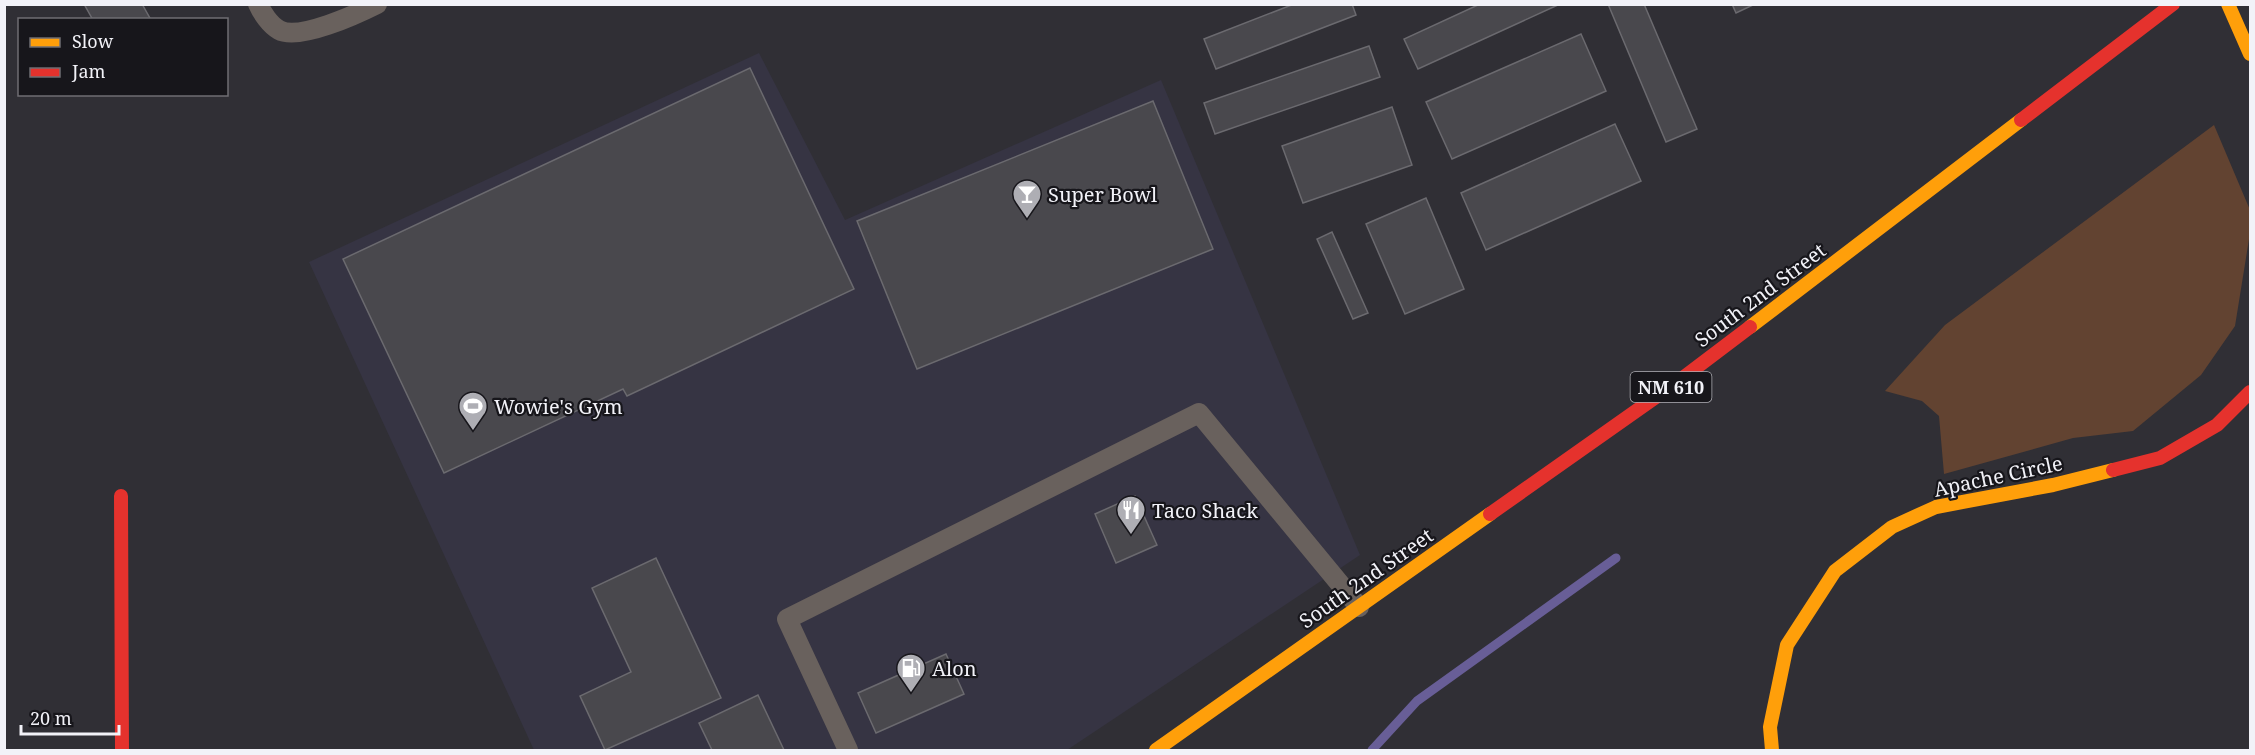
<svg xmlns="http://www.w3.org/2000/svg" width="2255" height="755" font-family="'Noto Serif',serif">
<rect width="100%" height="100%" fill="#302f35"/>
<path fill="#363443" d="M759 53 845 220 1161 80 1360 555 1067 750H534L309 262Z"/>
<path fill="#624331" d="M2214 125 2250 210V233L2235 326 2201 375 2133 431 2073 438 1944 474 1939 416 1922 401 1885 391 1945 325Z"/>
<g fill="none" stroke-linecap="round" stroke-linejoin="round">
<path stroke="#685e97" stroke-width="9" d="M1372 750 1417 701 1616 558"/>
</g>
<g fill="#49484d" stroke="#6b6a6f" stroke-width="1.5">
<path d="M84 4H142L151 20H93Z"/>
<path d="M1294 4H1352L1356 15 1216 69 1204 39Z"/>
<path d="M1480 4H1560L1418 69 1404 39Z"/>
<path d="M1608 4H1644L1697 129 1666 142Z"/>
<path d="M1732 4H1755L1736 13Z"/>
<path d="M1581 34 1606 91 1452 159 1426 102Z"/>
<path d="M1369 46 1380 77 1215 134 1204 103Z"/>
<path d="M750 68 854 289 627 396 623 389 444 473 343 259Z"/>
<path d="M1153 101 1213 249 917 369 857 221Z"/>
<path d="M1392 107 1412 165 1303 203 1282 146Z"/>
<path d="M1615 124 1641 181 1486 250 1461 193Z"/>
<path d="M1426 198 1464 289 1405 314 1366 224Z"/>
<path d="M1332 232 1368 313 1353 319 1317 239Z"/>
<path d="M1135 496 1157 545 1116 563 1095 514Z"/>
<path d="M656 558 721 698 605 750 580 696 631 672 592 588Z"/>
<path d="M946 654 964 694 876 733 858 693Z"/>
<path d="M758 695 784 750H712L699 723Z"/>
</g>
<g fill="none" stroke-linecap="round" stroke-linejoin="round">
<g stroke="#69615d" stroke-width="20">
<path d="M258 4C262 13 270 25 279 30 299 41 357 14 377 4"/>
<path d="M848 750 787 619 1199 413 1359 607"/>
</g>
<g stroke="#ff9f0a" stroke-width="14">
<path d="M2228 4 2250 54"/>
<path d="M1750 327 2021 120"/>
<path d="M1156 750 1490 514"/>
<path d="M1772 750 1770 727 1787 645 1835 571 1892 527 1936 507 2053 485 2113 470"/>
</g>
<g stroke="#e5322d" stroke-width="14">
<path d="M2021 120 2173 4"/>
<path d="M2113 470 2160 458 2217 425 2250 392"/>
<path d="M121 496 122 750"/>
<path d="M1490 514 1680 380 1750 327"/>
</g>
</g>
<defs>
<g id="bar-pin" transform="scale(1.5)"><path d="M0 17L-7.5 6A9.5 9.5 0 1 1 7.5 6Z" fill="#aeaeb4" stroke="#17161b"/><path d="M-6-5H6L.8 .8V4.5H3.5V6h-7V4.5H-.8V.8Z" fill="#fff"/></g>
<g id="stadium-pin" transform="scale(1.5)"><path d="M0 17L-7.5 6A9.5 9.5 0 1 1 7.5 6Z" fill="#aeaeb4" stroke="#17161b"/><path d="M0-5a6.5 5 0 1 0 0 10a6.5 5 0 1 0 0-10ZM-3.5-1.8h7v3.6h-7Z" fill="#fff"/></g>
<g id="restaurant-pin" transform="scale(1.5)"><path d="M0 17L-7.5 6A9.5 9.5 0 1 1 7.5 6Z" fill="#aeaeb4" stroke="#17161b"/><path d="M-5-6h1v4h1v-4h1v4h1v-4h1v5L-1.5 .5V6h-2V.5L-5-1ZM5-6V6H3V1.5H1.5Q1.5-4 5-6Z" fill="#fff"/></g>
<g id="fuel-pin" transform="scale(1.5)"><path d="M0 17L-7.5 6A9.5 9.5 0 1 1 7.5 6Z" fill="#aeaeb4" stroke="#17161b"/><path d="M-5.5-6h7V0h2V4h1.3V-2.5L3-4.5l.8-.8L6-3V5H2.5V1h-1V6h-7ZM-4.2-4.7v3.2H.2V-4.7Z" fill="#fff"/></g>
</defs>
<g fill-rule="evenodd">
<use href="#bar-pin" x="1027" y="194"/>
<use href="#stadium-pin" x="473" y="406"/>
<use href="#restaurant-pin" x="1131" y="510"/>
<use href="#fuel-pin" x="911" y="668"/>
</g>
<g text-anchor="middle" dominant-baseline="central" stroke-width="4.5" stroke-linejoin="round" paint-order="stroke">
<rect fill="#17161b" stroke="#b0b0b6" stroke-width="1.5" x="1630.5" y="372" width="81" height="30" rx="4.5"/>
<g font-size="18" font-weight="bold" fill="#f2f2f8">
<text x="1671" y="387">NM 610</text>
</g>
<g font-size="20" fill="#f2f2f8" stroke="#17161b" text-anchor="start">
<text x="1048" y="194">Super Bowl</text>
<text x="494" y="406">Wowie's Gym</text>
<text x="1152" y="510">Taco Shack</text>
<text x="932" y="668">Alon</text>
</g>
<g font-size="20" fill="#f2f2f8" stroke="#17161b">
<text transform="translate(1760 295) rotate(-37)">South 2nd Street</text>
<text transform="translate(1998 476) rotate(-12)">Apache Circle</text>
<text transform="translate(1366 578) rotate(-35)">South 2nd Street</text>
</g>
</g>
<rect width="2255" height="755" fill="none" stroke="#f2f2f8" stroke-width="12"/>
<rect x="18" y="18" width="210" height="78" fill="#17161b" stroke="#6f6e73" stroke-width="1.5"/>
<rect x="30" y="38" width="30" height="9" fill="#ff9f0a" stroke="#6f6e73" stroke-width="1.5"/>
<text x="72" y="48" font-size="18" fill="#f2f2f8">Slow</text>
<rect x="30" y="68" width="30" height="9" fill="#e5322d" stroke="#6f6e73" stroke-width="1.5"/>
<text x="72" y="78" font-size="18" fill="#f2f2f8">Jam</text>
<path d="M21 725v9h98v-9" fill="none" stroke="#f2f2f8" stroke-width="3"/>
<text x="30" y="725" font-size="18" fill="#f2f2f8" stroke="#17161b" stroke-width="4.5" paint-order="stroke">20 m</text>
</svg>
